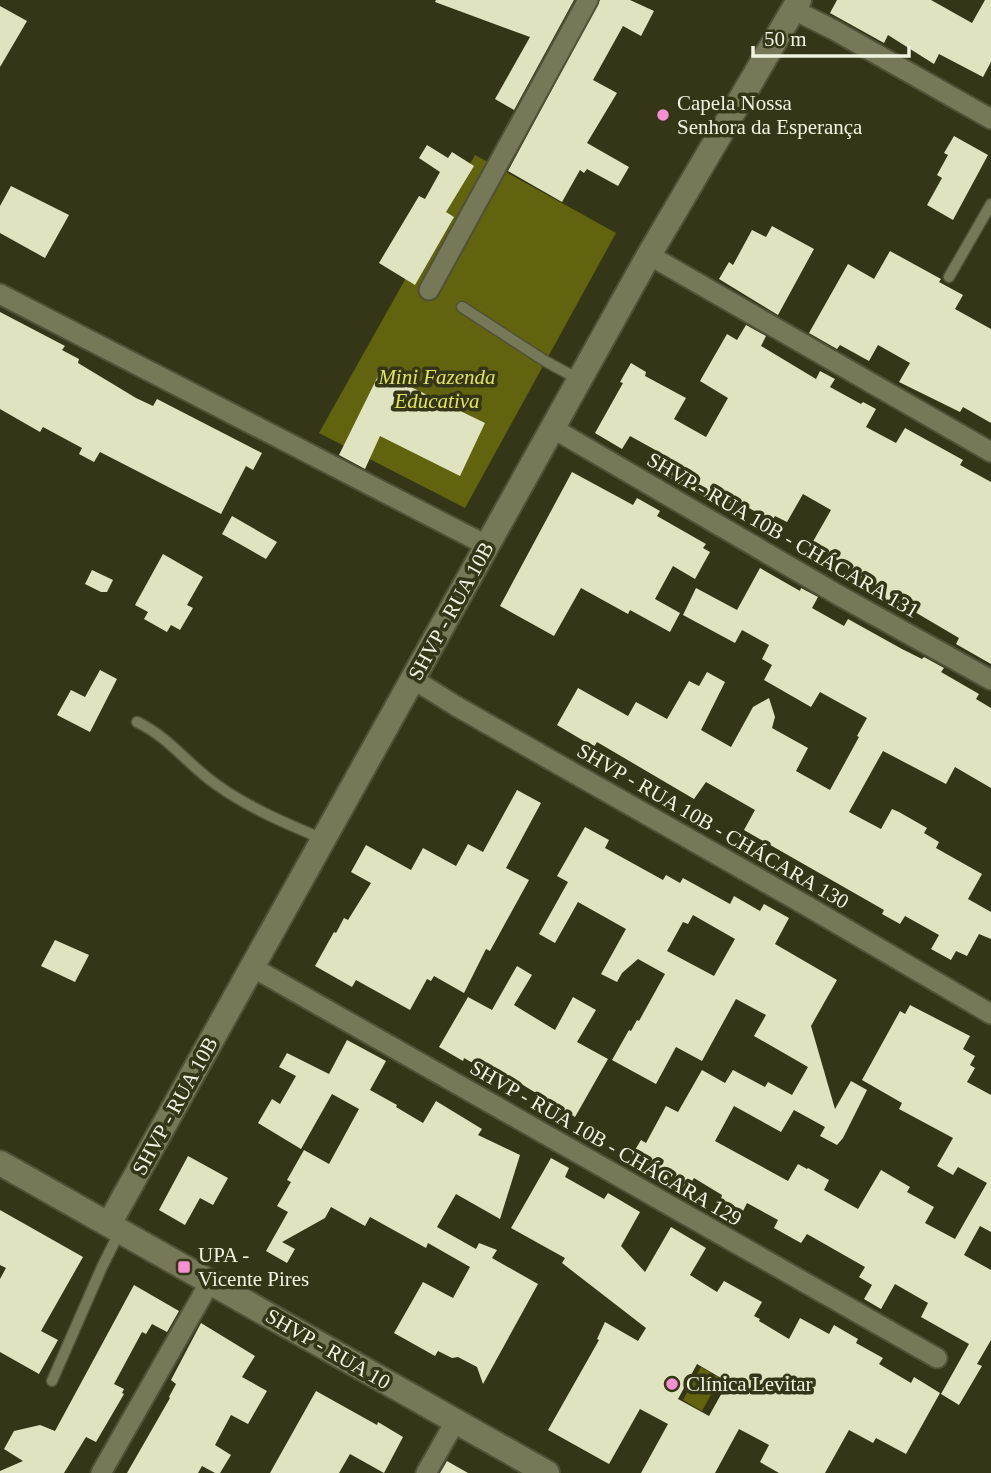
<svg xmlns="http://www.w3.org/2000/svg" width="991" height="1473" font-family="Georgia,serif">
<rect width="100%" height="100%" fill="#353618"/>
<g fill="#62630e">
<path d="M475 155 616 233 465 508 319 433Z"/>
<path d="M701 1367 720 1378 702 1411 683 1400Z"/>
</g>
<g fill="#e0e3bf" fill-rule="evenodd">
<path d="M436 0H574L514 110 495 99 530 37 435 2Z"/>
<path d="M600 0H630L654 11 641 36 623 26 593 80 617 93 587 143 629 167 618 186 587 169 584 173 580 170 562 202 508 171Z"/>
<path d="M837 0H931L972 23 985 0H991V62L983 77 939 54 934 64 888 35 884 43 830 13Z"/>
<path d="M0 6 27 21 0 67Z"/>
<path d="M954 136 988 155 953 220 927 205 942 178 937 175 948 155 944 153Z"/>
<path d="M427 145 448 158 452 152 474 166 446 212 454 217 415 285 379 263 419 196 425 199 440 172 419 158Z"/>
<path d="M11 186 69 215 45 258 0 233V206Z"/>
<path d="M772 226 814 249 778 315 719 279 729 262 733 265 752 230 766 237Z"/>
<path d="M890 251 941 279 939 282 963 295 955 309 991 329V423L963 407 960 412 899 382 910 363 878 345 869 361 840 345 837 349 809 333 848 264 874 279Z"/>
<path d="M0 312 65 346 62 350 79 359 78 363 136 398 153 406 157 399 262 453 253 470 246 466 221 514 100 452 94 462 79 454 82 448 43 427 40 432 0 409Z"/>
<path d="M746 325 766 336 761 346 816 379 820 371 835 379 830 387 861 404 863 402 876 409 866 427 896 443 905 428 963 460 960 465 991 482V664L956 644 959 638 903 605 900 609 880 598 882 594 846 574 849 567 811 545 831 510 803 494 787 522 775 516 772 521 733 499 731 504 722 499 719 505 689 488 688 490 672 480 671 476 651 465 659 452 630 436 622 449 595 433 623 383 620 382 631 363 646 372 645 376 686 398 674 419 706 437 728 398 700 381 727 334 737 340Z"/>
<path d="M380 372 485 423 460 476 380 436 365 469 339 455Z"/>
<path d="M572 472 633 505 637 498 660 511 657 516 706 544 703 548 710 552 695 579 673 566 655 599 680 613 670 632 630 610 628 614 581 588 554 636 500 606Z"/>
<path d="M232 516 277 542 266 559 222 534Z"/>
<path d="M163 554 203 577 187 605 193 608 180 630 171 625 167 632 144 619 148 612 135 605Z"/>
<path d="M760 568 800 591 801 588 818 597 812 608 844 626 848 619 902 649 922 659 924 657 944 668 941 672 979 694 976 699 991 708V788L955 767 946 784 883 751 849 812 881 829 892 809 899 812 927 828 924 833 939 842 936 848 982 874 968 899 991 912V939L979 934 967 956 956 951 951 960 931 949 939 935 905 916 900 924 882 914 884 910 744 830 755 810 706 782 694 799 597 742 594 747 557 725 578 688 628 716 636 702 667 719 689 681 699 686 707 672 725 682 701 730 731 747 753 707 769 698 775 717 772 728 808 748 796 771 830 790 859 737 857 736 867 718 820 692 811 707 764 680 772 665 762 659 769 645 742 630 735 643 683 615 696 588 737 610Z"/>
<path d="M92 570 113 580 107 592H101L85 584Z"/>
<path d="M100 670 117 679 90 732 57 715 71 690 85 697Z"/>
<path d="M517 790 541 803 506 868 529 880 490 951 486 949 464 993 434 976 431 981 427 979 410 1010 356 980 352 987 315 966 334 932 336 933 344 918 348 920 371 883 351 872 366 845 411 870 423 848 456 866 468 844 483 852Z"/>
<path d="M585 827 609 840 605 848 663 880 666 875 680 883 683 878 730 904 734 896 760 911 764 904 789 918 775 944 837 980 811 1026 835 1109 851 1081 867 1090 843 1138 837 1145 820 1136 825 1127 794 1110 781 1132 734 1106 715 1141 788 1181 798 1164 807 1169 808 1168 829 1180 824 1190 858 1209 881 1170 910 1187 907 1192 934 1207 925 1223 955 1239 987 1183 958 1167 953 1175 937 1166 953 1138 899 1109 902 1103 862 1080 900 1011 905 1014 910 1005 970 1036 963 1049 975 1056 970 1065 975 1068 967 1082 991 1095V1232L980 1226 964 1255 991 1270V1340L977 1364 982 1366 959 1405 941 1394 969 1344 921 1317 928 1303 895 1284 881 1309 864 1299 872 1285 859 1277 865 1267 807 1234 801 1243 774 1228 778 1220 747 1203 743 1211 721 1199 722 1195 694 1178 683 1196 629 1167V1160L641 1140 646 1143 666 1106 678 1112 702 1070 725 1083 733 1070 765 1087 768 1082 792 1095 808 1067 754 1036 766 1015 736 999 702 1061 676 1047 656 1084 612 1060 629 1030 631 1031 637 1020 639 1021 665 974 638 959 622 973 617 982 601 974 626 929 578 902 555 943 539 934 568 882 557 876ZM693 915 735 939 714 976 667 951 683 922 688 924Z"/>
<path d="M55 940 89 955 75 982 41 966Z"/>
<path d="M517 966 532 975 514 1005 555 1030 573 997 596 1010 577 1042 608 1059 575 1117 502 1072 499 1078 464 1058 463 1061 439 1047 468 997 492 1010Z"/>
<path d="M347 1040 386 1061 370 1090 397 1105 396 1107 423 1123 436 1101 482 1129 478 1135 520 1155 500 1219 456 1194 437 1227 476 1249 479 1243 497 1250 492 1258 538 1284 483 1384 477 1367 458 1357 452 1358 438 1351 435 1356 394 1333 423 1282 453 1298 470 1267 428 1243 426 1248 370 1217 365 1226 331 1207 325 1218 282 1242 295 1249 287 1263 266 1251 288 1212 277 1206 291 1182 287 1180 304 1150 329 1164 359 1109 332 1094 301 1149 258 1123 272 1099 280 1104 296 1076 279 1067 287 1053 329 1074Z"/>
<path d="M188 1156 228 1178 213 1205 200 1198 185 1225 159 1210Z"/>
<path d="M551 1158 569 1168 565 1177 604 1199 608 1193 640 1212 621 1246 645 1272 671 1227 706 1248 690 1275 717 1292 724 1281 762 1302 754 1316 760 1319 759 1321 789 1339 800 1318 829 1334 834 1325 858 1339 856 1343 883 1358 879 1364 911 1383 914 1377 940 1393 906 1454 876 1438 873 1443 849 1430 825 1473H779L760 1462 769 1445 739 1429 715 1473H641L668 1424 640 1409 609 1464 548 1430 599 1340 597 1339 605 1322 638 1341 646 1328 562 1263 565 1258 511 1228ZM697 1364 728 1382 709 1416 678 1399Z"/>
<path d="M0 1210 83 1257 41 1331 58 1340 39 1374 0 1352V1279L6 1268 0 1265Z"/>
<path d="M134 1285 179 1311 167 1332 152 1324 146 1334 142 1332 114 1384 124 1389 122 1393 124 1394 96 1442 86 1437 64 1473H0V1471L23 1461 4 1449 14 1431 40 1425 55 1431Z"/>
<path d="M201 1323 255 1356 242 1377 267 1391 248 1424 231 1415 215 1445 231 1455 220 1473H215L202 1466 198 1473H127L170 1398 169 1397 176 1384 171 1380Z"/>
<path d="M316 1391 377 1425 378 1422 403 1437 384 1473 350 1454 339 1473H270Z"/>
<path d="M447 1461 468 1473H440Z"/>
</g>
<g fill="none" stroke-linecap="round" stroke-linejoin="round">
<g stroke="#505137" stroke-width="13">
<g id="service">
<path d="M949 277 991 204"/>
<path d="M462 307 545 361 580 380"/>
<path d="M137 722C169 737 188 765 217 785 249 808 287 824 323 839"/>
<path d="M52 1381 102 1267 120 1231"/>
</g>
</g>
<g stroke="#505137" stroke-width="23">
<g id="minor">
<path d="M794 10 834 30 991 119"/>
<path d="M649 255 991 452"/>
<path d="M429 290 588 0"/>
<path d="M0 294 488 546"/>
<path d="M554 429 840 596 991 680"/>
<path d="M413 679 456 706 807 906 991 1014"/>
<path d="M252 967 937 1358"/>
<path d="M101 1473 210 1282"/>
<path d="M426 1473 455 1422"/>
</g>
</g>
<g stroke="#505137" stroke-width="28">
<g id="tertiary">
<path d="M0 1163 547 1473"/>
<path d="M109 1224 649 255 799 0"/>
</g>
</g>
<use href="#service" stroke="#777858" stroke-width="10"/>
<use href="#minor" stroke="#777858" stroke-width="19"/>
<use href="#tertiary" stroke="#777858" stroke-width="24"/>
</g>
<g fill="#f591d2" stroke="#353618" stroke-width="2.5">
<circle cx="663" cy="115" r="7"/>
<rect x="177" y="1260" width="14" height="14" rx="3.5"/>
<circle cx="672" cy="1384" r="7"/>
</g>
<g text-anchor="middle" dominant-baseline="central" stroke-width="7" stroke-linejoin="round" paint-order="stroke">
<g font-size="21" fill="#f1f3e1" stroke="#353618" text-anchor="start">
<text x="677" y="103">Capela Nossa<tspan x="677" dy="24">Senhora da Esperança</tspan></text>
<text x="198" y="1255">UPA -<tspan x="198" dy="24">Vicente Pires</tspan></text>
<text x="686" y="1384">Clínica Levitar</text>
</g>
<g font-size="21" font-style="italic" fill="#e0e462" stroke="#353618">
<text x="437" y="377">Mini Fazenda<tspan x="437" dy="24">Educativa</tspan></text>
</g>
<g font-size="21" fill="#f1f3e1" stroke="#353618">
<text transform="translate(783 535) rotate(30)">SHVP - RUA 10B - CHÁCARA 131</text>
<text transform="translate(451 611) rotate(-61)">SHVP - RUA 10B</text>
<text transform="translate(713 826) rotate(30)">SHVP - RUA 10B - CHÁCARA 130</text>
<text transform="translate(175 1106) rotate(-61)">SHVP - RUA 10B</text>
<text transform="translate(606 1143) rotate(30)">SHVP - RUA 10B - CHÁCARA 129</text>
<text transform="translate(328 1349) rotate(30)">SHVP - RUA 10</text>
</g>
</g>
<path d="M753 46v10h156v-10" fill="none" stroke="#f1f3e1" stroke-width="3.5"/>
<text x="764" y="46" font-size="21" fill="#f1f3e1" stroke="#353618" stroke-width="5" paint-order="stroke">50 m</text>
</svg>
